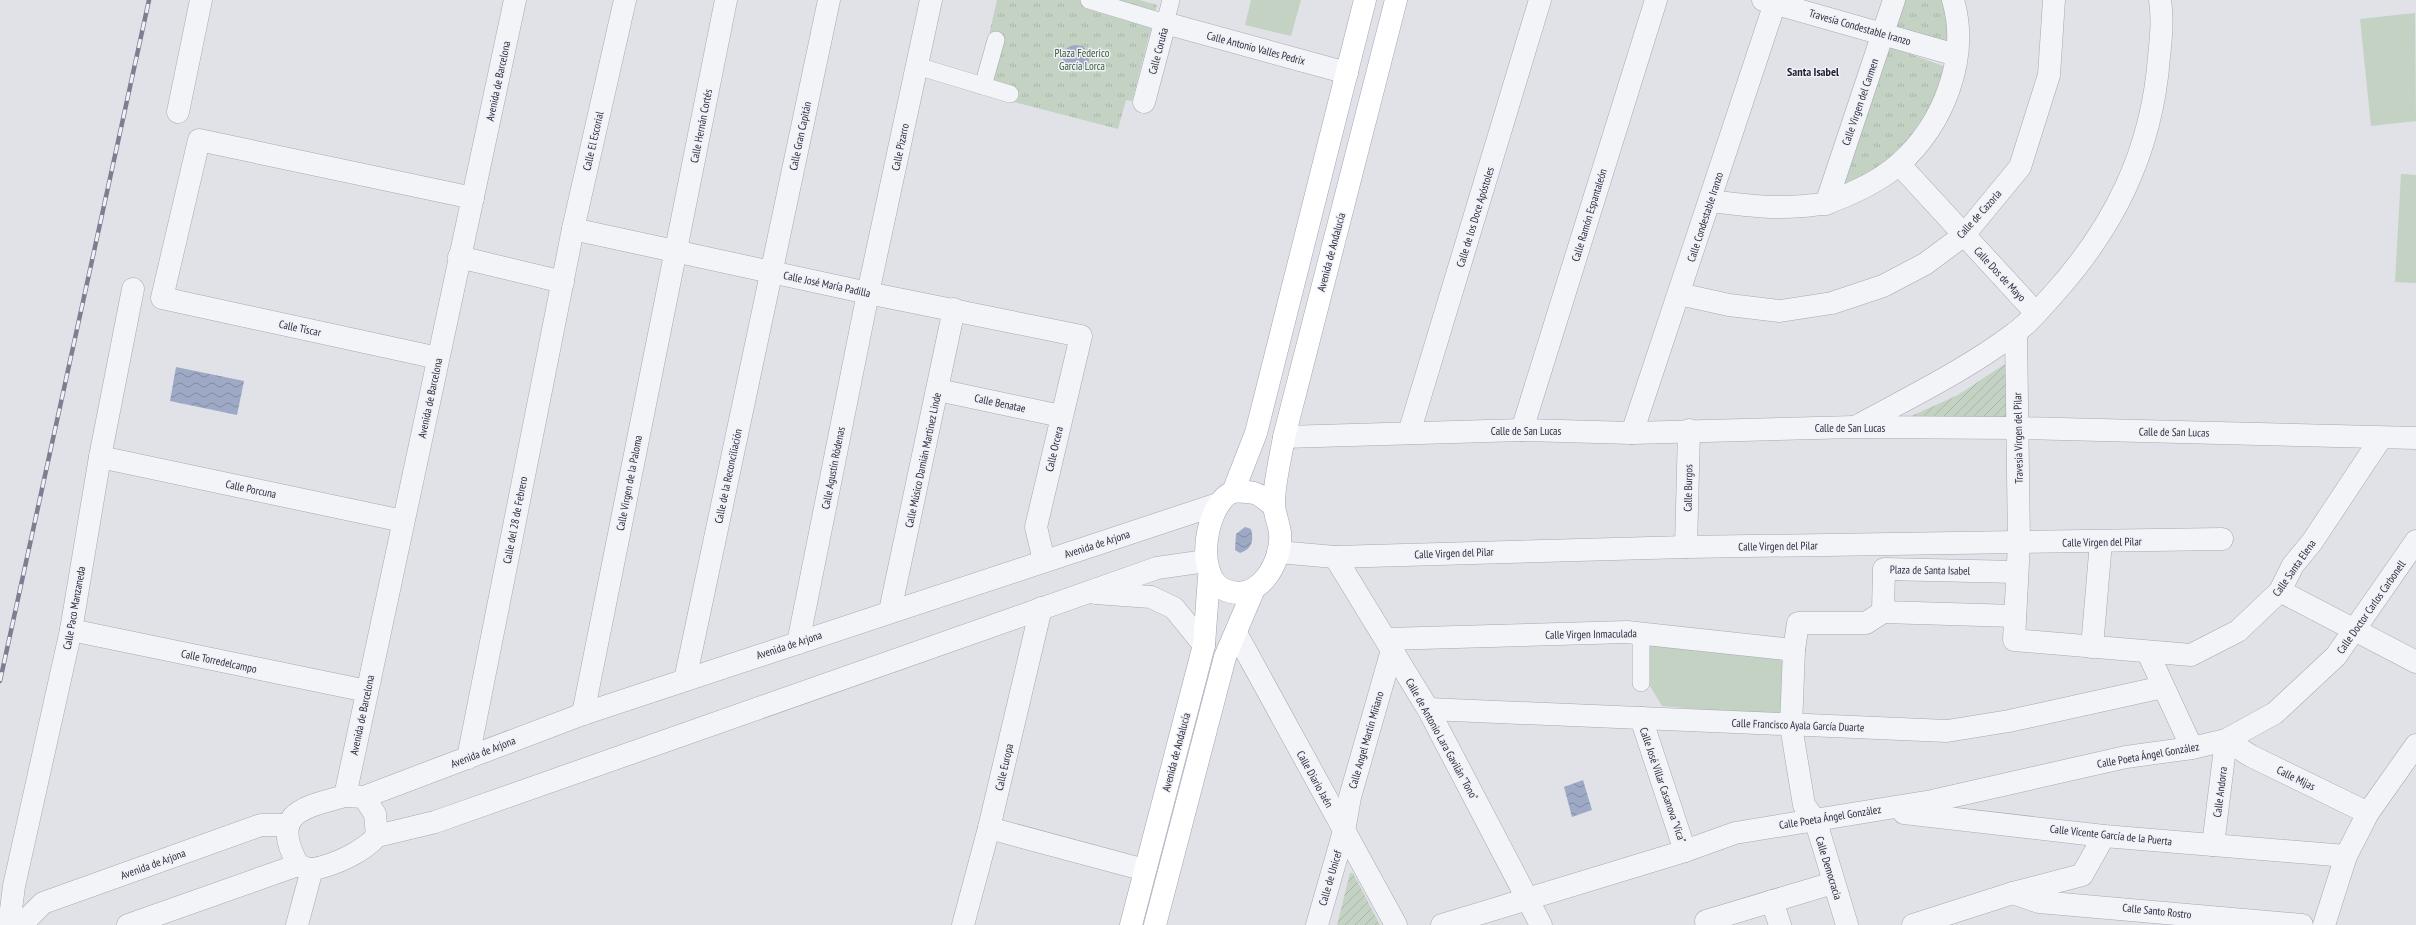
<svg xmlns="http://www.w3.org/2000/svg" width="2416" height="925" font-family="'PT Sans Narrow',sans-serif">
<defs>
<pattern id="park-tufts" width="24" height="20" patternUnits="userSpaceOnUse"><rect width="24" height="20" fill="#c3d2c2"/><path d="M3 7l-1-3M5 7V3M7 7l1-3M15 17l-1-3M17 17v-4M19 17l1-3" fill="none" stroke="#a8b5a8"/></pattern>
<pattern id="garden-furrows" width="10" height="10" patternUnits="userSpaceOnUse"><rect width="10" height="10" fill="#c3d2c2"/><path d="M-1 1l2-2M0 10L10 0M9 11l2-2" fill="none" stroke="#a8b5a8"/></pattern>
<pattern id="water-waves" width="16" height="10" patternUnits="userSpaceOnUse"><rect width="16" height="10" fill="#9ea9c6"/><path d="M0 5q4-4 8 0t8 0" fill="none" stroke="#818aa2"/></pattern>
</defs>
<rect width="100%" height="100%" fill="#e1e2e8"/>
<g fill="#c3d2c2">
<path d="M1251 0H1301L1291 36 1245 25Z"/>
<path d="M2415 13 2416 121 2371 126 2360 19Z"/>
<path d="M2401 174 2416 175V283L2395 282Z"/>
<path d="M1649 642 1787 654 1786 708 1777 716 1662 706 1647 681Z"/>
</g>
<g fill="url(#park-tufts)">
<path d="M997 0H1139L1157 5 1132 101 1126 100 1118 129 976 92Z"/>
<path d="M1894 0H1944L1947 17V43L1883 33Z"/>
<path d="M1891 47 1946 67 1933 103 1908 139 1874 172 1828 196 1877 51Z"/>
</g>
<g fill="url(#garden-furrows)">
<path d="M2008 362 2006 417H1909L1958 395Z"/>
<path d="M1350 873H1353L1380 925H1337Z"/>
</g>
<g fill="url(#water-waves)">
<circle cx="1076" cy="58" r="13"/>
<path d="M176 367 244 381 237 415 170 401Z"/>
<path d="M1245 527 1251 529C1254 541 1252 549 1240 553L1235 550 1236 534Z"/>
<path d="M1583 780 1592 810 1572 817 1564 787Z"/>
</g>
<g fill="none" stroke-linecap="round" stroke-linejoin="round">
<g stroke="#a6a8b2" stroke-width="18">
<g id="pedestrian">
<path d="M1089 0 1165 23 1171 0"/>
<path d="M917 66 1010 94"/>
<path d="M983 86 996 40"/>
<path d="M1641 683V634"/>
</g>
</g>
<g stroke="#a6a8b2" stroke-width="23">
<g id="minor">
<path d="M1763 0 1956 55"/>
<path d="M1144 102 1165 23 1347 73"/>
<path d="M178 112 201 0"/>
<path d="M1899 164 2036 313"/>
<path d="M1710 201C1744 205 1769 209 1803 206 1811 205 1820 205 1827 203 1850 195 1880 181 1899 164 1943 125 1970 58 1953 0"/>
<path d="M1826 204 1894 0"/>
<path d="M573 229 868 293 1081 336 1036 527 1044 561"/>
<path d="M459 257 563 282"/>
<path d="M1679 294 1729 305 1780 311 1832 303 1883 286 1925 264 1964 235 2020 167 2049 75 2054 0"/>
<path d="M2016 333 2019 543 2014 640 2191 655 2238 631 2280 591 2293 565 2312 542 2381 438"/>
<path d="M438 358 162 298 199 140 473 198"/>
<path d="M938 390 1061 416"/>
<path d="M1857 426C1910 397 1966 370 2015 333 2029 323 2040 309 2051 297 2114 228 2152 151 2159 57 2161 38 2163 19 2160 0"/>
<path d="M1522 430 1656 0"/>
<path d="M1409 433 1540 0"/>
<path d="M1632 433 1776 0"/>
<path d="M1284 437 1522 430 1632 433 1855 427 2018 428 2416 438"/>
<path d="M100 457 403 521"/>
<path d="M1686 547 1689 430"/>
<path d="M1278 552 1335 557 1686 547 2222 539"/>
<path d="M1335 557 1428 709 1541 925"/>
<path d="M2280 591 2416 662"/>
<path d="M890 611 954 309"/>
<path d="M2015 616 1883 612 1884 569 2017 572"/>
<path d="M71 630 367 691"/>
<path d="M1236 633 1396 925"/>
<path d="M1387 639 1627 632 1794 650"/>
<path d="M798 643 868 293 931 0"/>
<path d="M2092 647 2101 542"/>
<path d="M2148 653 2192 748"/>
<path d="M685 680 829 0"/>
<path d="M1428 709 1947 731 2009 721 2163 687"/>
<path d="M583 714 726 0"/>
<path d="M1641 718 1685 851"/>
<path d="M2226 740 2251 756 2368 813"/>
<path d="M468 758 573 229 625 0"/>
<path d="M1904 813 2104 836 2346 856"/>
<path d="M989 828 1145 870"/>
<path d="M2213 845 2226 740"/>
<path d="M2013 893 2039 902 2302 925"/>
<path d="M1772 901 1780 925"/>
<path d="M26 920 43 903 261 825H287"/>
<path d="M9 925 14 886 71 630 100 457 133 289"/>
<path d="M128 925 298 865"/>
<path d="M297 925 312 869"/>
<path d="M963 925 989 828 1041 608"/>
<path d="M1317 925 1344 831 1350 797 1392 650"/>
<path d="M1442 925 1685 851 1735 833 1932 801 2126 757 2192 748 2226 740 2275 713 2336 656 2416 541"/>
<path d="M1707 925 1706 921 1833 883"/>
<path d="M1847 925 1819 832 1814 819 1804 805 1791 726 1794 650 1798 623H1866L1883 612"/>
<path d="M1913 925 2013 893 2082 875 2104 836"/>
<path d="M2324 925 2346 856 2368 813 2416 745"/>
</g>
</g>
<g stroke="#a6a8b2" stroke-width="23">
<g id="tertiary">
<path d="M1096 593 1151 597 1174 608 1204 645"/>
<path d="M345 796 515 0"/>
<path d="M345 796 364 797 375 814 377 836C363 852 335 865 313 869 309 870 303 867 298 865 270 813 301 808 345 796Z"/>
<path d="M364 797 583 714 1218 504"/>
<path d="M377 836 435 822 1157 568 1206 561"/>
</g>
</g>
<g stroke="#a1a4b3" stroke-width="23">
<g id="primary">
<path d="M1233 492 1256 433 1365 0"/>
<path d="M1274 506C1268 502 1260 494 1254 493 1249 492 1237 491 1233 492 1206 502 1194 575 1223 589 1257 606 1283 562 1280 533 1279 524 1275 515 1274 506 1273 487 1281 456 1284 437L1396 0"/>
<path d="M1131 925 1204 645 1209 577"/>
<path d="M1155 925 1225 657 1254 589"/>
</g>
</g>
<use href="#pedestrian" stroke="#f3f4f7" stroke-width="17"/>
<use href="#minor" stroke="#f3f4f7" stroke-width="22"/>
<use href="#tertiary" stroke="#f3f4f7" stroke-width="22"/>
<use href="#primary" stroke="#fff" stroke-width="22"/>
<g stroke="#7b7f91" stroke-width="4.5">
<path id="rail" d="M0 681 149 0"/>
</g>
<use href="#rail" stroke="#f0f1f6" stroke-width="3" stroke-dasharray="9" stroke-linecap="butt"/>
</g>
<g text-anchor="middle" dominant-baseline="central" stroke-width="3" stroke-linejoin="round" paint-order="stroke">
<g font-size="11" fill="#2a2d3f" stroke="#f0f1f6">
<text transform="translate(1860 27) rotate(16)">Travesía Condestable Iranzo</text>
<text transform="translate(1256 48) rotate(15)">Calle Antonio Valles Pedrix</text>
<text transform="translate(1158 51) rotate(-75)">Calle Coruña</text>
<text transform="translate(498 81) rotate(-78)">Avenida de Barcelona</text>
<text transform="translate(1860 102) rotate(-71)">Calle Virgen del Carmen</text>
<text transform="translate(701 126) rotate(-79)">Calle Hernán Cortés</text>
<text transform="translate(800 136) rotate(-78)">Calle Gran Capitán</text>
<text transform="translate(593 141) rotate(-77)">Calle El Escorial</text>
<text transform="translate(900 147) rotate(-78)">Calle Pizarro</text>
<text transform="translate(1979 214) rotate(-48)">Calle de Cazorla</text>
<text transform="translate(1589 215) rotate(-73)">Calle Ramón Espantaleón</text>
<text transform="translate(1475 217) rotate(-73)">Calle de los Doce Apóstoles</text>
<text transform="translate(1705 217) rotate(-72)">Calle Condestable Iranzo</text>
<text transform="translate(1331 252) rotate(-75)">Avenida de Andalucía</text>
<text transform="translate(2000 274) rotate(47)">Calle Dos de Mayo</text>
<text transform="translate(827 284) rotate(12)">Calle José María Padilla</text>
<text transform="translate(300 328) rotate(12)">Calle Tíscar</text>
<text transform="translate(430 398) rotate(-78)">Avenida de Barcelona</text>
<text transform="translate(1000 403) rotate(12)">Calle Benatae</text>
<text x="1850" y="428">Calle de San Lucas</text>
<text x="1526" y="431">Calle de San Lucas</text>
<text transform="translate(2174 432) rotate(1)">Calle de San Lucas</text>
<text transform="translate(2018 438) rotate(-91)">Travesía Virgen del Pilar</text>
<text transform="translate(1054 449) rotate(-77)">Calle Orcera</text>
<text transform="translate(923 460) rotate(-78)">Calle Músico Damián Martínez Linde</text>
<text transform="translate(833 468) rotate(-79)">Calle Agustín Ródenas</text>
<text transform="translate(728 476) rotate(-78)">Calle de la Reconciliación</text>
<text transform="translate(629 483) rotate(-79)">Calle Virgen de la Paloma</text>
<text transform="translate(1688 488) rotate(-89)">Calle Burgos</text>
<text transform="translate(251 489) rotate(12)">Calle Porcuna</text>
<text transform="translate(515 520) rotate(-79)">Calle del 28 de Febrero</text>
<text transform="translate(2102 542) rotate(-1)">Calle Virgen del Pilar</text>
<text transform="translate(1097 544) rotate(-18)">Avenida de Arjona</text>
<text transform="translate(1778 546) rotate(-1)">Calle Virgen del Pilar</text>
<text transform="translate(1454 553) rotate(-2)">Calle Virgen del Pilar</text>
<text transform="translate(2294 568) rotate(-55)">Calle Santa Elena</text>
<text transform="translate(1930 570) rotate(1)">Plaza de Santa Isabel</text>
<text transform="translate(2371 607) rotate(-55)">Calle Doctor Carlos Carbonell</text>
<text transform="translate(74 608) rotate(-80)">Calle Paco Manzaneda</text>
<text transform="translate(1591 634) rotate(-1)">Calle Virgen Inmaculada</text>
<text transform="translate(789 645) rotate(-18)">Avenida de Arjona</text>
<text transform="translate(219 661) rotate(12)">Calle Torredelcampo</text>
<text transform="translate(362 715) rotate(-78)">Avenida de Barcelona</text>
<text transform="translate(1798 725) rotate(2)">Calle Francisco Ayala García Duarte</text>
<text transform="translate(1442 739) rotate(61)">Calle de Antonio Lara Gavilán "Tono"</text>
<text transform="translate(1366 740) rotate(-74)">Calle Angel Martín Miñano</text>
<text transform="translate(483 752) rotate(-21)">Avenida de Arjona</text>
<text transform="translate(1176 752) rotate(-75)">Avenida de Andalucía</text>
<text transform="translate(2148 755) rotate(-10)">Calle Poeta Ángel González</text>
<text transform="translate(1004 767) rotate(-77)">Calle Europa</text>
<text transform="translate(2296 778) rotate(26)">Calle Mijas</text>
<text transform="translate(1315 779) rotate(61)">Calle Diario Jaén</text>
<text transform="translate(1663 785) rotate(71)">Calle José Villar Casanova "Vica"</text>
<text transform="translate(2220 792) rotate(-83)">Calle Andorra</text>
<text transform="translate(1830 817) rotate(-9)">Calle Poeta Ángel González</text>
<text transform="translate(2111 835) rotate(6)">Calle Vicente García de la Puerta</text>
<text transform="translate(153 864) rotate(-20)">Avenida de Arjona</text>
<text transform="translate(1829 868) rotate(73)">Calle Democracia</text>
<text transform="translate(1330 878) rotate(-74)">Calle de Unicef</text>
<text transform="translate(2157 911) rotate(6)">Calle Santo Rostro</text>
</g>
<g font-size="11" fill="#395a3a" stroke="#f0f1f6">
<text x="1082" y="53">Plaza Federico<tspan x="1082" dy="13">García Lorca</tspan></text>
</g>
<g font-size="12" font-weight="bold" fill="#1c1f30" stroke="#f0f1f6">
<text x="1813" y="71">Santa Isabel</text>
</g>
</g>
</svg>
